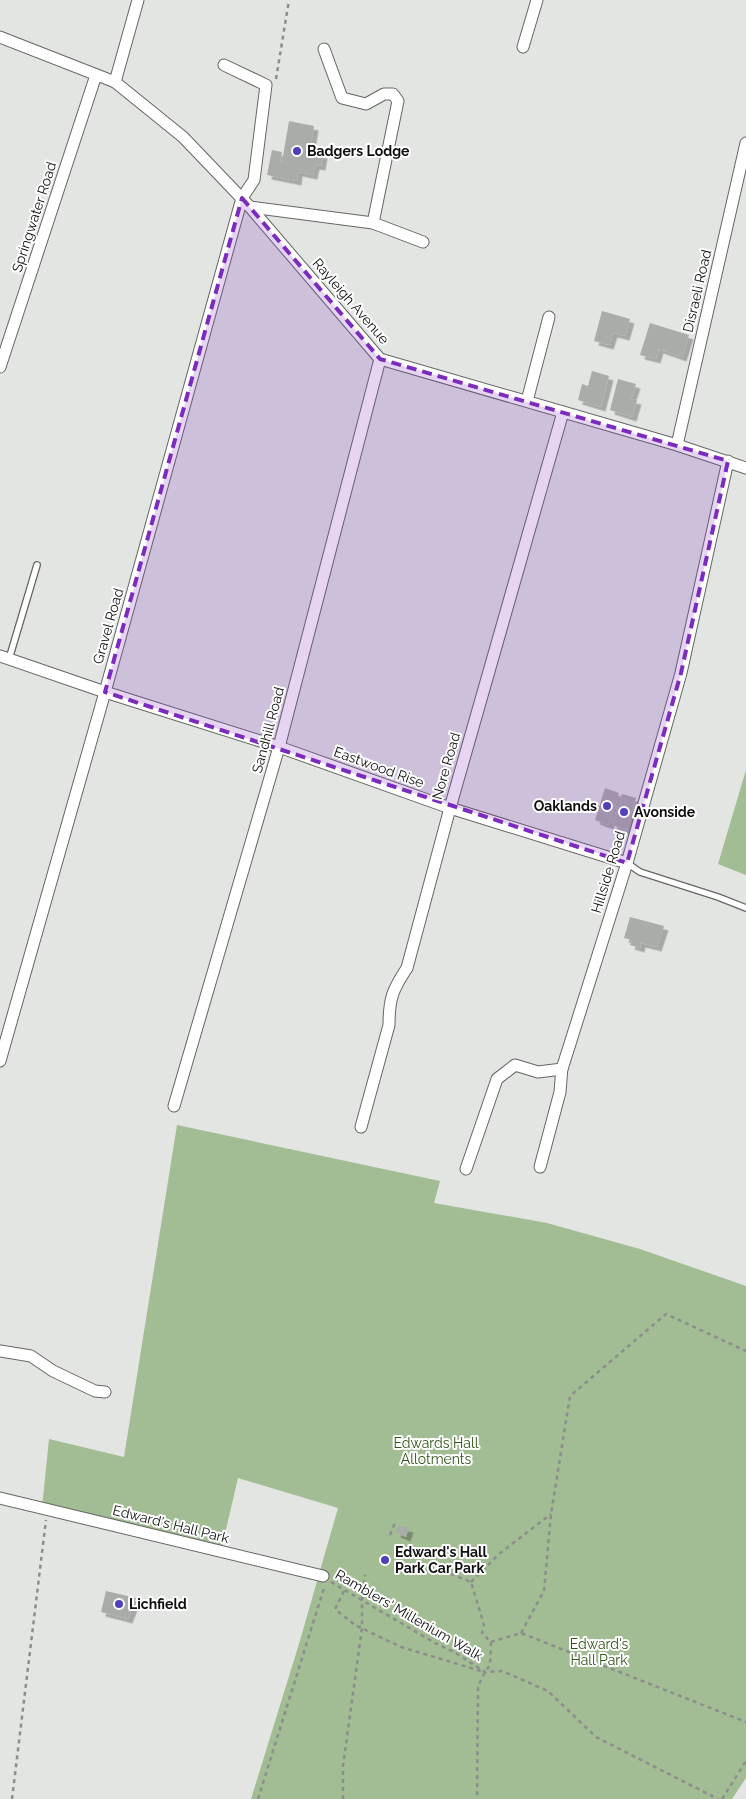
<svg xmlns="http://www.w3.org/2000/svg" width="746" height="1799" font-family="Raleway,sans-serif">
<defs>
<filter id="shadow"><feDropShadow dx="4.5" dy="4.5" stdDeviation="0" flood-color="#0004"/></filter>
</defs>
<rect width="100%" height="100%" fill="#e2e5e1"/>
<g fill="#a2bc93">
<path d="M746 770V875L718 864Z"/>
<path d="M177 1125 440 1181 434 1203 547 1223 640 1249 746 1286V1778L732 1799H251L299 1644 338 1508 238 1478 221 1551 42 1508 49 1439 124 1457Z"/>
</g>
<g fill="#aaaca9" filter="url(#shadow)">
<path d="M289 121 314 126 310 151 323 154 321 166 315 165 313 175 298 172 297 181 267 175 272 150 282 152 280 161 282 162Z"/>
<path d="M602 311 630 319 625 336 613 333 609 345 594 341Z"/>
<path d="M650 323 689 335 682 357 659 349 656 359 640 355Z"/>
<path d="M592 371 609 376 601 407 578 400 582 384 588 386Z"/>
<path d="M618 379 636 384 631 399 637 400 632 417 610 410Z"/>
<path d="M605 788 619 793 609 825 595 820Z"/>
<path d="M622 794 636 798 626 830 612 825Z"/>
<path d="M630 917 664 926 657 947 641 943 640 948 630 945 632 940 624 938Z"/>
<path d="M398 1526 409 1528 406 1537 396 1533Z"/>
<path d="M106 1591 136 1598 128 1619 101 1612Z"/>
</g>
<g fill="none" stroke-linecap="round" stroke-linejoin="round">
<g stroke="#656763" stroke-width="8">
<g id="lane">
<path d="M9 659 37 565"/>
<path d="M627 863 640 872 718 897 746 908"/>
</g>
</g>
<g stroke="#656763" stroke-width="13">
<g id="street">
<path d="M0 37 115 82 183 137 250 207 380 359 677 445 746 468"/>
<path d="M523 47 537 0"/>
<path d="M324 49 342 98 366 104 384 94H393L398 101 373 223"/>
<path d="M115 82 138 0"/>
<path d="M250 207 373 223 423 242"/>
<path d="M0 367 96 75"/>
<path d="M527 401 549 317"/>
<path d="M677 445 746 143"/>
<path d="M0 656 105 692 279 747 450 808 627 863"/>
<path d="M0 1061 105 692 242 198 254 180 266 85 224 65"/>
<path d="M174 1106 279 747 380 359"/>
<path d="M361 1127 389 1025C389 998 393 989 407 968L450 808 563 412"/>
<path d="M540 1167 560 1092 562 1067"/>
<path d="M466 1169 497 1079 515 1065 538 1072 562 1069 627 863 681 673 728 461"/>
<path d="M0 1351 31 1356 53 1371 95 1391 105 1392"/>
<path d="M0 1498 323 1576"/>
</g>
</g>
<g stroke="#8c8e8c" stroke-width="2.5" stroke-dasharray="4 4" stroke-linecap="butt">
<path d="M276 79 289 0"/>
<path d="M390 1535 396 1520"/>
<path d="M436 1568 471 1582 484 1625 482 1633 491 1642 490 1665 485 1672 478 1686 477 1799"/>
<path d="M331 1582 435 1643 456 1653 485 1672 502 1671 548 1691 596 1737 718 1799"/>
<path d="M471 1582 499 1554 551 1514"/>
<path d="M344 1591 335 1609 355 1625 401 1647 481 1671"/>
<path d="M521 1633 544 1591 551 1514 570 1396 666 1314 746 1351"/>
<path d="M491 1642 521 1633 746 1722"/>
<path d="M12 1799 46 1520"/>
<path d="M258 1799 324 1588"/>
<path d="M343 1799V1766L362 1628V1600L365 1575"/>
<path d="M722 1799 746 1761"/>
</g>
<use href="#lane" stroke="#fff" stroke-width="5.5"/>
<use href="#street" stroke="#fff" stroke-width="11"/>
</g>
<path fill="#7b2cbf" fill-opacity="0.2" stroke="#7b2cbf" stroke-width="4" stroke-dasharray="10 6" stroke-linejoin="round" d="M242 198 380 359 728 461 681 673 627 863 105 692Z"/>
<g fill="#5041b9" stroke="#fff" stroke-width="2">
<circle cx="297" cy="151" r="5"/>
<circle cx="607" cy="806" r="5"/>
<circle cx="624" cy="812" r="5"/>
<circle cx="385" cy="1560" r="5"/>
<circle cx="119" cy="1604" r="5"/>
</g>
<g text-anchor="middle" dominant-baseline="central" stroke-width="4" stroke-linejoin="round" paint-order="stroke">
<g font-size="14" font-weight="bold" fill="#0e0f0e" stroke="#fff" text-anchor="start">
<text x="307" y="151">Badgers Lodge</text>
<text x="597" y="806" text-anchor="end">Oaklands</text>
<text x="634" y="812">Avonside</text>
<text x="395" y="1552">Edward's Hall<tspan x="395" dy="16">Park Car Park</tspan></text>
<text x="129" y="1604">Lichfield</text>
</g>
<g font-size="14" fill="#0e0f0e" stroke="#fff">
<text transform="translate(34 217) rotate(-72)">Springwater Road</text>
<text transform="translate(697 291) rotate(-77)">Disraeli Road</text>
<text transform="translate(351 301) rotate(49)">Rayleigh Avenue</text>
<text transform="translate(108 626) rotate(-74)">Gravel Road</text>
<text transform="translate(268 730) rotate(-75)">Sandhill Road</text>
<text transform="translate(446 766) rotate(-74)">Nore Road</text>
<text transform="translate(379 767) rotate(20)">Eastwood Rise</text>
<text transform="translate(608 872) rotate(-73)">Hillside Road</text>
<text transform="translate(171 1524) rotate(14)">Edward's Hall Park</text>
<text transform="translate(409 1615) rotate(30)">Ramblers' Millenium Walk</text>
</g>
<g font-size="14" fill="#315517" stroke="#fff">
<text x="436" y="1443">Edwards Hall<tspan x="436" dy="16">Allotments</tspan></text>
<text x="599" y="1644">Edward's<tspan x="599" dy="16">Hall Park</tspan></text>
</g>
</g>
</svg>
